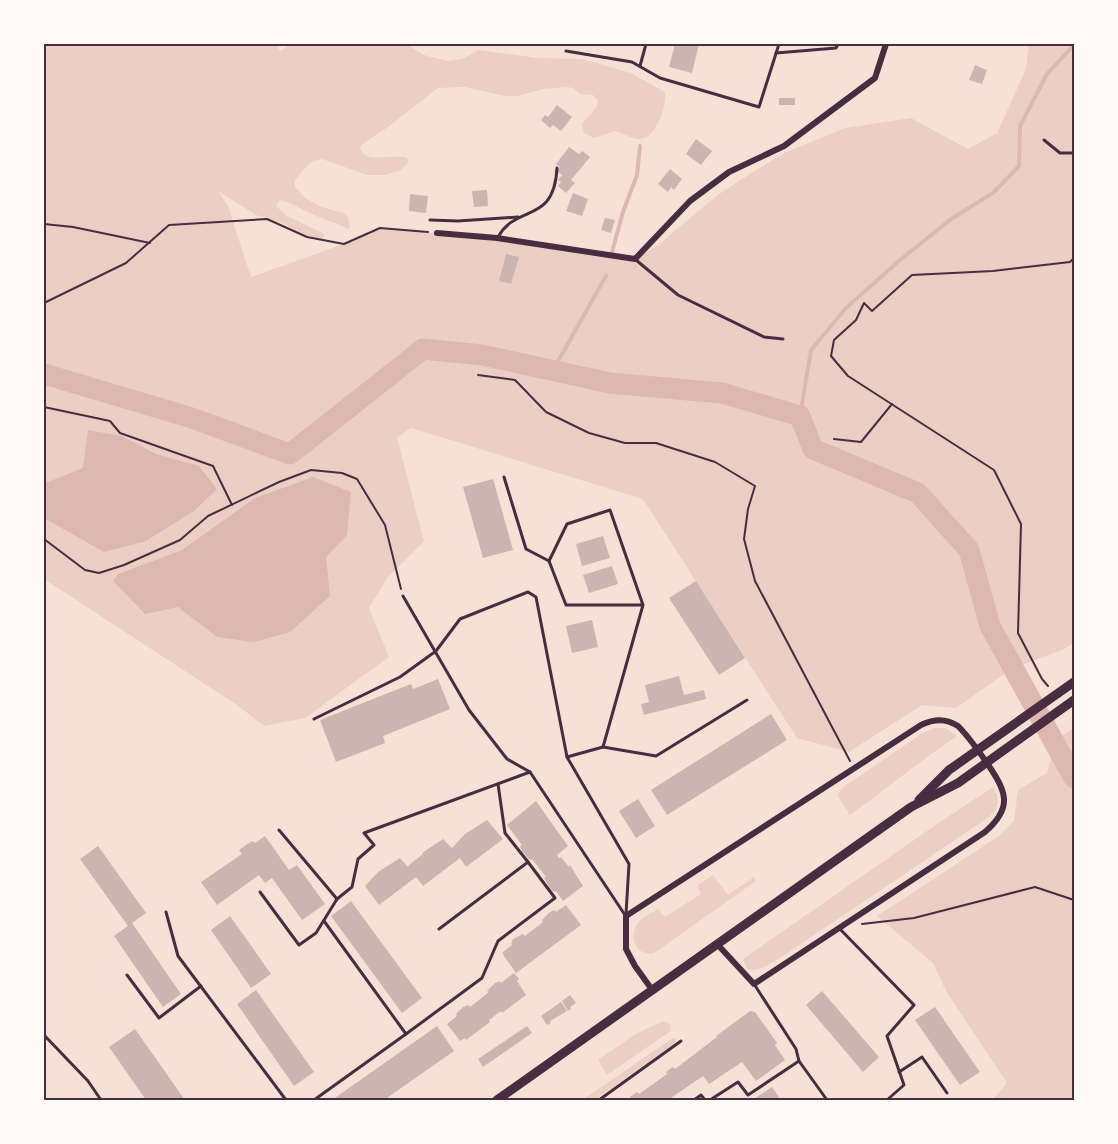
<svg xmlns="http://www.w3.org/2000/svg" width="1118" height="1144" font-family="'Work Sans',sans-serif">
<rect width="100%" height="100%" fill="#f7e1d7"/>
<g fill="#ebcfc5">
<path d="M44 44H276L280 51 291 44H406L424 55 447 61 462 59 479 50 538 58 583 59 631 73 665 92C667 106 656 139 639 139 631 139 623 133 616 131L594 138 584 133 582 124 596 108 598 101 593 95 580 94 573 88 566 87 544 89 517 96H505L465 87 438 88 388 127 364 143 360 148C368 166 393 152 407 158L409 162 401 170 386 175H367L322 159 312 161 300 174 295 180V187L305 198 322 207 343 213 348 217 350 228 348 229C337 223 324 220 312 214 301 210 291 202 280 200L276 206 287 216 323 233 325 236 320 239 304 235 282 223 256 215 218 191 228 206 251 277 344 244 380 228 437 233 635 259 658 245 719 194 750 174 784 153 845 128 911 118 968 149 997 133 1026 69 1029 44H1074V643L1062 650 1013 668 956 708 922 705 849 752 797 738 643 499 411 428 397 438 424 541 387 578 369 608 389 657 305 718 264 726 237 705 44 579Z"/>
<path d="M934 728H946L957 736C920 761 886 789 850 815L837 795 845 786 921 734Z"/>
<path d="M1074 728V1100H992L1007 1083 946 991 933 963 877 916 999 836 1014 821 1018 790 1047 773 1056 739Z"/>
<path d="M993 787C1001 798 999 808 989 817L789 952C777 959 762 973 747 969L743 959 940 822Z"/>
<path d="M713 875 728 895 754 877 756 881 654 953C636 957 628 937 638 923 643 916 651 913 658 909L665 917 701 894 697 886Z"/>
<path d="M663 1021 670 1024 671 1030 669 1032 607 1075 598 1060 634 1035Z"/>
<path d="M673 1038 676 1039 674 1044 594 1100H582Z"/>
</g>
<g fill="#dcb8b0">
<path d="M88 430 121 436 156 454 199 466 217 489 194 511 146 541 104 552 44 518V479L48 482 83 468Z"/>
<path d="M313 477 351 492 347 535 326 557 330 596 290 632 254 642 217 637 178 607 145 614 113 581 118 574 182 550 255 498Z"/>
</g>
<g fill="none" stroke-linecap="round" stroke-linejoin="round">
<g stroke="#dcb8b0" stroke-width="4">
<path d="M612 252 623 212 637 175 640 146"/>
<path d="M553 370 606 276"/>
<path d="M800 416 811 350 846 308 899 261 951 219 993 193 1019 166 1020 126 1047 74 1074 45"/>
</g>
<path stroke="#dcb8b0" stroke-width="21" d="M44 374 189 417 290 454 423 349 482 355 610 383 722 393 800 416 813 449 918 493 969 550 990 626 1074 778"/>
</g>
<g fill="#ccb4b1">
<path d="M675 44H699L692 73 669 67Z"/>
<path d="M975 65 987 70 982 84 969 80Z"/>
<rect x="779" y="98" width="16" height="7"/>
<path d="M557 105 572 117 561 131 553 125 550 128 541 120 545 115 548 117Z"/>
<path d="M696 139 712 151 701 165 686 154Z"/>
<path d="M569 147 579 154 582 151 590 157 571 180 575 183 566 193 558 186 561 182 558 180 562 175 557 171 560 167 556 164Z"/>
<path d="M670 169 682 179 674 190 671 187 668 192 658 184Z"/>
<path d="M487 190 488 206 474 207 472 191Z"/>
<path d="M573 193 588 199 582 216 566 211Z"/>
<path d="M410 194 428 196 426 213 409 211Z"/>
<path d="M605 218 615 220 611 233 601 230Z"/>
<path d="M506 254 519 257 511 284 499 281Z"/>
<path d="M493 479 513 550 483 558 463 487Z"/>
<path d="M603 536 610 558 582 566 576 544Z"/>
<path d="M612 566 618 584 589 593 583 575Z"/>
<path d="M696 581 745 658 719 675 669 598Z"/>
<path d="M592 620 598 647 572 653 566 626Z"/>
<path d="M679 676 684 695 704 690 706 699 644 715 641 704 649 702 645 685Z"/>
<path d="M438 679 450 709 383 736 385 743 336 762 320 720 411 684 413 689Z"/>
<path d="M771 714 787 740 667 815 651 790Z"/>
<path d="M638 799 655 826 636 838 619 811Z"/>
<path d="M536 801 568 846 557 855 559 858 561 857 569 867 570 865 583 886 563 901 556 891 554 892 550 888 544 878 546 877 532 859 530 860 522 851 520 846 522 845 507 825Z"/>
<path d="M487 820 503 839 466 867 460 858 423 886 416 877 379 905 365 886 378 872 400 858 408 867 409 865 423 854 422 853 443 839 452 848 465 834Z"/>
<path d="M265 836 289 870 297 865 325 904 302 920 272 878 265 883 259 875 217 905 201 882 242 854 239 850 252 841 255 843Z"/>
<path d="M98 846 146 913 132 923 181 994 163 1007 114 936 128 926 80 859Z"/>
<path d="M351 901 422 998 402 1013 331 916Z"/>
<path d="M566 905 581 925 516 973 502 953 512 945 511 944 513 939 523 934 525 936 543 922 542 920 550 912 555 910 556 912Z"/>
<path d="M230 916 271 974 251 988 211 930Z"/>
<path d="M514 973 519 979 517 981 526 995 502 1013 501 1011 489 1020 490 1022 466 1040 465 1038 460 1041 447 1024 457 1016 456 1014 463 1007 468 1005 470 1007 489 992 487 991 495 983 500 981 501 983Z"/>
<path d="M256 990 314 1072 294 1086 237 1004Z"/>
<path d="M822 991 879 1057 863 1072 806 1005Z"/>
<path d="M570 995 576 1003 570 1007 571 1009 568 1011 562 1001Z"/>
<path d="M561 1002 567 1011 550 1021 551 1023 547 1025 541 1016Z"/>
<path d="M935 1007 980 1072 960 1085 915 1020Z"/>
<path d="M750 1011 755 1012 777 1043 775 1045 785 1060 756 1081 742 1062 709 1084 703 1076 668 1100H630L632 1099 630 1097 637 1092 639 1094 667 1074 666 1072 673 1067 675 1069 717 1037 716 1036Z"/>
<path d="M437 1026 454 1051 384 1100H332Z"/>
<path d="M527 1026 532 1033 483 1067 478 1059Z"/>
<path d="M135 1029 185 1100H146L109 1047Z"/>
<path d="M772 1087 781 1100H755L754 1099Z"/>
</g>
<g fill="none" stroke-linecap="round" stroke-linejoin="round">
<g stroke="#4a2c40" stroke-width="2">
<path d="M44 224 73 227 150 243"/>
<path d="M44 303 126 263 169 225 267 219 307 237 344 244 380 228 428 232"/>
<path d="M478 375 515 380 546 412 589 433 625 443H656L715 462 755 486 748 509 744 539 755 581 850 761"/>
<path d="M44 407 110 421 120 433 213 466 232 505"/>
<path d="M834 439 861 442 892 404"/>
<path d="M44 539 85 570 99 573 124 565 180 540 208 516 279 482 311 470 342 473 357 479 385 525 401 589"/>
<path d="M1048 686 1042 679 1018 633 1021 524 994 470 848 376 831 356 834 340 856 320 864 303 872 311 912 275 993 271 1070 262 1074 258"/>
<path d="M862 924 914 918 1035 887 1074 900"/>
</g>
<g stroke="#4a2c40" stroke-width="3">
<path d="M566 51 632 62 660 78 759 107 779 44"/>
<path d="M776 53 836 48 838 44"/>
<path d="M640 66 646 44"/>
<path d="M1044 140 1060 153H1074"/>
<path d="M430 220 458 221 518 217"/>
<path d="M498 237C517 203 554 225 557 168"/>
<path d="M636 260 678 295 764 337 783 339"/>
<path d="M504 477 526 549 549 561"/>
<path d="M403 596 469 710 507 759 530 772 625 915"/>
<path d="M314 719 400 677 436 651 460 619 528 592 536 597 567 757 629 864 626 914"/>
<path d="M603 747 643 605 610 510 567 524 549 561 566 605H643"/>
<path d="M567 757 603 747 656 756 747 700"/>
<path d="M498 784 505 833 528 862"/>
<path d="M279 830 337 899 352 887 358 859 374 845 364 833 530 772"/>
<path d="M260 892 299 945 316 933 337 899"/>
<path d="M166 912 178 956 286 1100"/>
<path d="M324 921 406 1034 482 978 498 941 555 898 528 862 439 929"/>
<path d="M839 928 914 1005 887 1036 904 1085 887 1100"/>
<path d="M127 975 159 1018 201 986"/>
<path d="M754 984 796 1049 799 1061 827 1100"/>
<path d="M44 1035 88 1081 101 1100"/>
<path d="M899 1072 922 1057 947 1093"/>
<path d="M314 1100 406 1034"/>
<path d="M599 1100 681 1041"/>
<path d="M694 1100 701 1095 705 1100"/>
<path d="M710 1100 738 1082 748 1095 799 1061"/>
</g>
<g stroke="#4a2c40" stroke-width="6">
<path d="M437 233 497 238 635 259 690 201 729 172 784 146 875 78 886 44"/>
<path d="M653 991 635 966 626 949V916L921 725C934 719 945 718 958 726 969 737 978 750 987 763 1006 791 1014 807 985 832L754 984 718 945"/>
</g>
<g stroke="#4a2c40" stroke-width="9">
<path d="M919 800 949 770 1074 682"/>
<path d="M497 1100 911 807 958 783 1074 700"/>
</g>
</g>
<rect width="1118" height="1144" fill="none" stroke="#fffaf5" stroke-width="90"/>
<rect x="45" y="45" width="1028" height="1054" fill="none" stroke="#4a2c40" stroke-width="2"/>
</svg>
